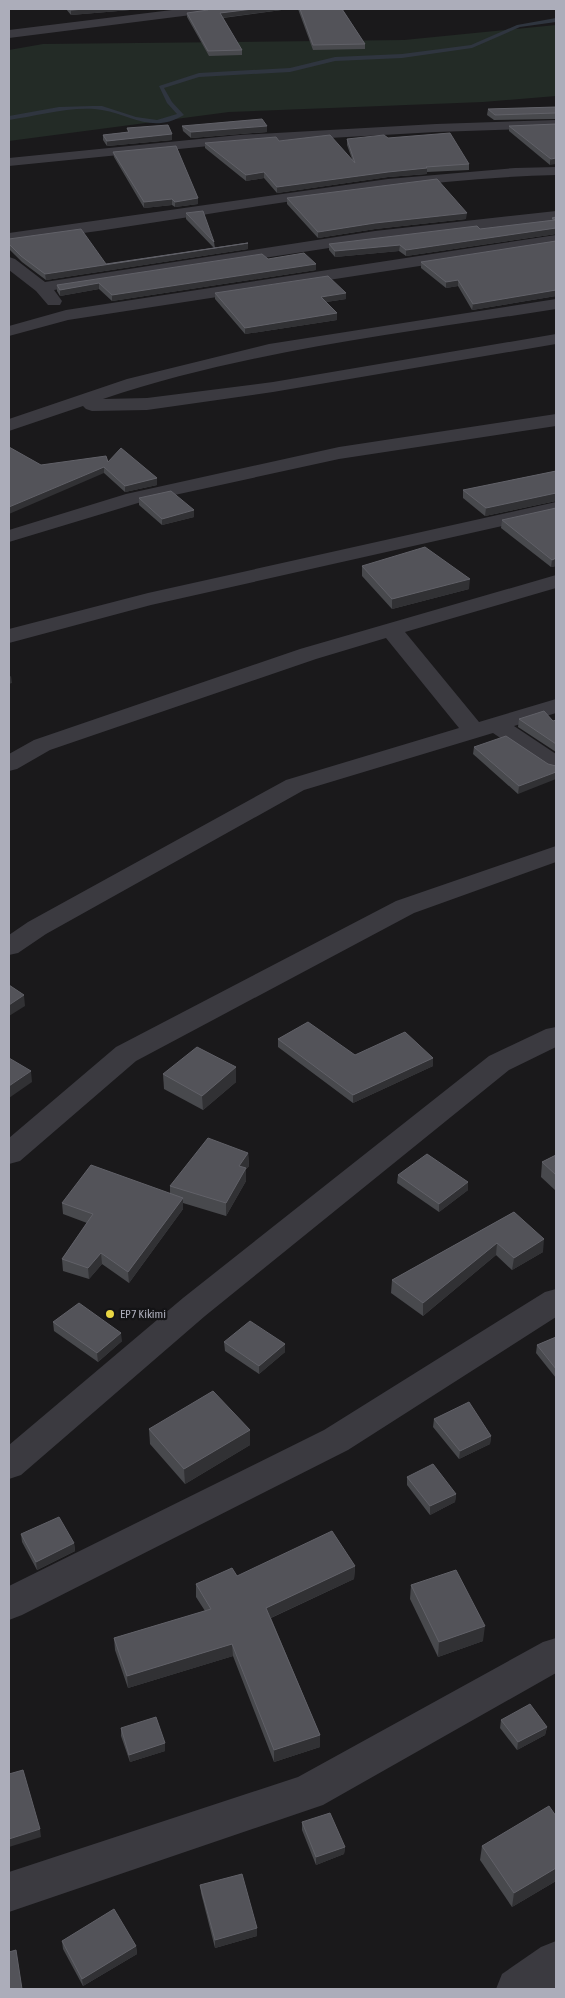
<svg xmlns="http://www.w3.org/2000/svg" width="565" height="1998" font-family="'Asap Condensed',sans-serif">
<rect width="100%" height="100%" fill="#1a191b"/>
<path fill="#232b26" d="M556 25V96L483 102 229 112 9 141V50L43 44 404 40Z"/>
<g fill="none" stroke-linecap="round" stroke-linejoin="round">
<path fill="#2f353f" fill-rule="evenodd" d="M556 18V22L520 27 472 48 402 58 335 61 290 72 199 77 164 88 172 102 184 115C152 134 132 115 102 110 75 105 36 116 9 120V116L59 107 92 106H102L136 117 157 120 177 114 167 103 159 86 199 73 290 68 335 57 402 54 471 45 517 25Z"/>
<g fill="#3b3a40" fill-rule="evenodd">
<path d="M180 9H213L207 13 9 38V30Z"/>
<path d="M556 120V128L436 132 239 143 9 166V158L239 135 436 124Z"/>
<path d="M556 167V175C372 180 191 221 9 243V233L388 179 515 168Z"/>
<path d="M556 211V221L375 241 54 290 62 301 60 305H48L36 291 9 270V257L15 259 45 282 375 231Z"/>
<path d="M556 235V245L68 320 9 336V326L66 310Z"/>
<path d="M556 299V309C404 333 249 350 103 399L147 398 273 382 556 334V344L273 392 147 410 92 411 86 409 83 406 9 431V419L127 379 269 344Z"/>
<path d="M556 414V426L339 459 138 503 9 542V530L126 494 339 447Z"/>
<path d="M556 502V514L151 605 9 643V629L148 593Z"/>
<path d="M556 575V588L405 632 479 722 556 699V713L514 726 556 754V772L548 770 493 733 304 790 46 934 18 953 9 955V935L28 922 286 780 459 728 386 638 316 659 50 750 17 769 9 771V754L34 740 300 649Z"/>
<path d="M556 846V862L414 913 136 1061 20 1161 9 1164V1138L116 1047 396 901Z"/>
<path d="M556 1027V1047L509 1070 205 1316 21 1475 9 1479V1445L183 1298 489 1056 546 1029Z"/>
<path d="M556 1289V1317L348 1450 22 1615 9 1620V1586L324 1430 545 1292Z"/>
<path d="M556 1638V1673L323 1805 9 1912V1872L298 1777 543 1642Z"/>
<path d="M556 1941V1987L553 1989H496L502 1974 541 1947Z"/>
</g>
</g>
<g fill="#48494d">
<path d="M66 9H131L130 10 71 15Z"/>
<path d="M209 9H289L223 18 242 50V55L209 56 187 17V13L208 10Z"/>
<path d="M298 9H342L365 44V49L313 50Z"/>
<path d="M556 107V119L494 120 487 115 488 109Z"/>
<path d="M556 124 550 165 509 131V126Z"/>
<path d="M182 126 267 132 191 138 183 131Z"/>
<path d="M127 128 172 134V140L107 146 103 140V135L128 132Z"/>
<path d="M388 138 469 164V170L427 172V174L388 177 277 193 264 178 246 181 205 148V143L279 141 352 159 347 145V139Z"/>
<path d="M113 152 198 198V204L175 207 172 205 144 208 114 157Z"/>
<path d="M287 198 466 219 375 229 318 238 287 204Z"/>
<path d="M186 213 214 242 215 248 248 249 46 280 22 262 9 249V239L106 264 214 248 186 219Z"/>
<path d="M556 217V234L406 256 399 251 335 257 329 250V244L480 229 552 220V218Z"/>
<path d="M556 241V296L472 310 458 286 446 288 421 268V262Z"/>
<path d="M268 259 316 264V270L112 301 99 289 60 296 57 291V285Z"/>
<path d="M215 293 346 299 326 302 337 313V320L245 334 215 299Z"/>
<path d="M108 462 157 478V485L125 492 104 473 41 465Z"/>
<path d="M556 471V501L485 516 463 498V490Z"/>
<path d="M139 498 194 517 162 525 139 505Z"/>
<path d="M556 508V566L551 567 501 528 502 520Z"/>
<path d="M362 566 469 589 392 609 362 576Z"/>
<path d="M519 719 553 721 556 720V752L518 727Z"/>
<path d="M474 747 548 764 518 794 473 754Z"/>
<path d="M278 1039 355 1055 433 1058V1066L353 1103 278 1047Z"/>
<path d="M163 1074 236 1082 203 1110 164 1089Z"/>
<path d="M248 1153 249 1166 246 1169V1181L226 1216 183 1203V1209L129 1283 102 1264 89 1279 63 1271 62 1259 87 1223 63 1214 62 1203 170 1194V1186Z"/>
<path d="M556 1155V1191L541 1177 542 1162Z"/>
<path d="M398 1175 468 1190 439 1212 397 1183Z"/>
<path d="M514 1212 543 1252 512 1270 496 1255 423 1316 391 1293 392 1280Z"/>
<path d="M53 1322 122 1341 98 1362 54 1331Z"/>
<path d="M556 1337V1378L536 1353 537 1345Z"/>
<path d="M224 1342 285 1344V1352L259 1374 225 1351Z"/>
<path d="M434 1419 491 1436 490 1444 459 1459 433 1427Z"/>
<path d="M149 1429 250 1445 185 1484 150 1444Z"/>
<path d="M407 1477 456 1494 455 1502 430 1515 407 1485Z"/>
<path d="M21 1534 74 1543 75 1551 37 1570 22 1542Z"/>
<path d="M355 1566 354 1579 271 1618 320 1735V1747L274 1762 233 1656 128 1688 115 1650 114 1638 205 1611 196 1597V1584L237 1576Z"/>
<path d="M411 1585 483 1641 438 1657 410 1599Z"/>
<path d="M501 1720 547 1727 545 1735 517 1750 500 1728Z"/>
<path d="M121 1728 165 1743V1751L130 1762 121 1736Z"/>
<path d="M556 1816V1881L512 1907 480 1860 482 1846Z"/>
<path d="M302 1822 345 1847 344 1854 316 1865 302 1830Z"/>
<path d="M200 1885 257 1936 215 1948 201 1893Z"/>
<path d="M62 1941 136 1946 137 1954 83 1986 63 1949Z"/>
</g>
<g fill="#313134">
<path d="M86 9H131L130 10 71 15V10Z"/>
<path d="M253 9H289L220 18V13Z"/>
<path d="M267 126V132L191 138V132Z"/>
<path d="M172 134V140L107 146V141Z"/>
<path d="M556 158V164L550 165 551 159Z"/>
<path d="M427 168V174L388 177 277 193V187L388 172Z"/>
<path d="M264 172V178L246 181V175Z"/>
<path d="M198 198V204L175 207V202Z"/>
<path d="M172 199V205L144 208V202Z"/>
<path d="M467 213 466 219 375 229 318 238V232L375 223Z"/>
<path d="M556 228V234L406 256V250Z"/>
<path d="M248 243V249L46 280 45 274Z"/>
<path d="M400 245 399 251 335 257V251Z"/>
<path d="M316 264V270L112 301V295Z"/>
<path d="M458 280V286L446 288V282Z"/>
<path d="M99 283V289L60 296V290Z"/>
<path d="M556 290V296L472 310 473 304Z"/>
<path d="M346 293V299L320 303 321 297Z"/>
<path d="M337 313V320L245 334V328Z"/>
<path d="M104 467V473L9 514V507Z"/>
<path d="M157 478V485L125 492V486Z"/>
<path d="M556 493V501L485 516 486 508Z"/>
<path d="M194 510V517L162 525V519Z"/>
<path d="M556 558V566L551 567 552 560Z"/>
<path d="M470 579 469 589 392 609V599Z"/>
<path d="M11 676 12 683 9 684V677Z"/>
<path d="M556 772V779L518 794 519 786Z"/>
<path d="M24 995 25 1006 9 1016V1005Z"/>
<path d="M433 1058V1066L353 1103V1095Z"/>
<path d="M236 1067V1082L203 1110 202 1096Z"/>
<path d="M31 1071 32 1082 9 1098V1086Z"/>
<path d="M248 1153 249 1166 246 1169V1181L226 1216V1203L239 1166Z"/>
<path d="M468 1182V1190L439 1212V1204Z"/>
<path d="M183 1198V1209L129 1283 128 1272Z"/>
<path d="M544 1239 543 1252 512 1270 514 1258Z"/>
<path d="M497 1243 496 1255 423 1316V1303Z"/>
<path d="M101 1253 102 1264 89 1279 88 1268Z"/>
<path d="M121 1333 122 1341 98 1362 97 1353Z"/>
<path d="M285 1344V1352L259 1374V1366Z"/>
<path d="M250 1430V1445L185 1484 184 1469Z"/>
<path d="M491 1436 490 1444 459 1459 460 1451Z"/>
<path d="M456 1494 455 1502 430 1515V1506Z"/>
<path d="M74 1543 75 1551 37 1570 36 1562Z"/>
<path d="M355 1566 354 1579 266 1620V1608Z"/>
<path d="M485 1626 483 1641 438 1657 439 1642Z"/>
<path d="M232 1644 233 1656 128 1688 127 1676Z"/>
<path d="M547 1727 545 1735 517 1750 518 1742Z"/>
<path d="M320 1735V1747L274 1762V1750Z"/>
<path d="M165 1743V1751L130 1762 129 1755Z"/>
<path d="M40 1829 41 1837 9 1847V1839Z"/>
<path d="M345 1847 344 1854 316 1865V1857Z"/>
<path d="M556 1868V1881L512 1907 514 1893Z"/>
<path d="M257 1928V1936L215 1948V1940Z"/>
<path d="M136 1946 137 1954 83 1986 82 1979Z"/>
</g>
<g fill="#535359" stroke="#616168">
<path d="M69 9H86L71 10Z"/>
<path d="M209 9H253L220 13 242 50 208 51 187 13 208 10Z"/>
<path d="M300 9H342L365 44 313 45Z"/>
<path d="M556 107V113L495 115 488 109Z"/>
<path d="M262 119 267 126 191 132 182 126Z"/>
<path d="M556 124V158L551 159 509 126Z"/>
<path d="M168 125 172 134 107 141 103 135 129 132 127 128Z"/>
<path d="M450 133 469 164 426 167 427 168 388 172 277 187 264 172 246 175 205 143 276 137 279 141 330 135 355 163 347 139 384 135 388 138Z"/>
<path d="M176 146 198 198 175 202 172 199 144 202 113 152Z"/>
<path d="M437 179 467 213 375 223 318 232 287 198Z"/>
<path d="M203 211 214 242 186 213Z"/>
<path d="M556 217V228L406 250 400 245 335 251 329 244 477 226 480 229 555 220 552 218Z"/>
<path d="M81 229 106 264 248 243 45 274 21 256 9 244V239Z"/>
<path d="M556 241V290L473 304 458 280 446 282 421 262Z"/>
<path d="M304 253 316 264 112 295 99 283 60 290 57 285 262 254 268 259Z"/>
<path d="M328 276 346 293 321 297 337 313 245 328 215 293Z"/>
<path d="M9 447 41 465 106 456 108 462 121 448 157 478 125 486 104 467 9 507Z"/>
<path d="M556 471V493L486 508 463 490Z"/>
<path d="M171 491 194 510 162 519 139 498Z"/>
<path d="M556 508V558L552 560 502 520Z"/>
<path d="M425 547 470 579 392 599 362 566Z"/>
<path d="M544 711 553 721 556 720V744L519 719Z"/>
<path d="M506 736 548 764 556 766V772L519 786 474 747Z"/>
<path d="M9 985 24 995 9 1005Z"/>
<path d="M308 1022 355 1055 405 1032 433 1058 353 1095 278 1039Z"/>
<path d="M197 1047 236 1067 202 1096 163 1074Z"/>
<path d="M9 1058 31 1071 9 1086Z"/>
<path d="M208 1138 248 1153 239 1166 246 1168 226 1203 170 1186Z"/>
<path d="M427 1154 468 1182 439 1204 398 1175Z"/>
<path d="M556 1155V1175L542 1162Z"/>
<path d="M91 1165 183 1198 128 1272 101 1253 88 1268 62 1259 93 1214 62 1203Z"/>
<path d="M514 1212 544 1239 514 1258 497 1243 423 1303 392 1280Z"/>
<path d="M79 1303 121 1333 97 1353 53 1322Z"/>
<path d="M250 1321 285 1344 259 1366 224 1342Z"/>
<path d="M556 1337V1369L537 1345Z"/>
<path d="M213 1391 250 1430 184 1469 149 1429Z"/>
<path d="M469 1402 491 1436 460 1451 434 1419Z"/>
<path d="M433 1464 456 1494 430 1506 407 1477Z"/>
<path d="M59 1517 74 1543 36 1562 21 1534Z"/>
<path d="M332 1531 355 1566 266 1608 320 1735 274 1750 232 1644 127 1676 114 1638 211 1609 196 1584 232 1568 237 1576Z"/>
<path d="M456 1570 485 1626 439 1642 411 1585Z"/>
<path d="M530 1704 547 1727 518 1742 501 1720Z"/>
<path d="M156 1717 165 1743 129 1755 121 1728Z"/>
<path d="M23 1770 40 1829 9 1839V1774Z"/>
<path d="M549 1806 556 1816V1868L514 1893 482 1846Z"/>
<path d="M330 1813 345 1847 316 1857 302 1822Z"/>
<path d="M242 1874 257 1928 215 1940 200 1885Z"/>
<path d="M114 1909 136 1946 82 1979 62 1941Z"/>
<path d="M16 1950 22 1989H9V1952Z"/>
</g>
<circle fill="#e9d643" stroke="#141416" stroke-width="2" cx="110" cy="1314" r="5"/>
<g text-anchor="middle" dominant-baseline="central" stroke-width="4.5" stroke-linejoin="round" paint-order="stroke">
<g font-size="12" fill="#acadba" stroke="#141416" text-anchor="start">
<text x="120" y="1314">EP7 Kikimi</text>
</g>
</g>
<rect width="565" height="1998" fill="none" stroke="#acadba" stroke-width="20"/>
</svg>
